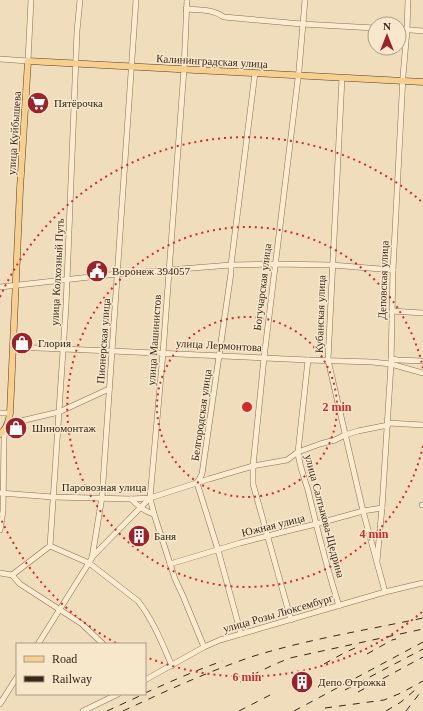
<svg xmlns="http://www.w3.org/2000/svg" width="423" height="711" font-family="Georgia,serif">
<rect width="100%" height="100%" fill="#f0ddbc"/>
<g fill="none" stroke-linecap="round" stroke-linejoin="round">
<g stroke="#896d55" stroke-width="6">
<g id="minor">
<path d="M187 0 184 69 163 353 150 498 154 514 175 579 183 596 204 647"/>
<path d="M186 9C200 10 212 9 224 17L302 24 375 28"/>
<path d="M399 29 423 31"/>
<path d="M0 59 28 61 31 0"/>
<path d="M342 78 328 360 363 511 385 592"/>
<path d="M0 287 117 274 231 265 275 264 332 265 393 270"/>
<path d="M392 311 423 313"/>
<path d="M14 347 112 351 308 360 372 362 391 364 423 373"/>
<path d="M391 359 398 360 423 361"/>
<path d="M308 360 298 452C299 465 304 477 308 490 317 529 327 568 339 606"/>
<path d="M0 413H10"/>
<path d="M388 423 423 425"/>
<path d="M8 424 59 412 109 389"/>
<path d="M0 493 53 497 131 499 150 498 209 479 253 466 287 460 298 452 320 444 335 440 345 435 358 431 388 425"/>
<path d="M131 499C138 506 145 512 154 514"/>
<path d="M422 505H423"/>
<path d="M0 530 3 511 4 439 5 429"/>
<path d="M50 546 66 306 77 31 80 0"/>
<path d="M92 557 140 508 150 498"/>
<path d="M377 561 382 508 391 364 393 270 403 76 407 30 408 0"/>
<path d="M170 564 240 543 295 529 316 524 363 511 382 508"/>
<path d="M0 573 12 575 50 546 89 563 138 601C153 620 162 643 172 666"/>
<path d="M12 575 20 584 82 624 103 644"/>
<path d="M291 620 253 484V466L264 358 299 70 305 0"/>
<path d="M241 634 218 550 197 483 202 474 231 273V265L255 73"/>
<path d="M38 644 92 558 102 497 136 0"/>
<path d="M145 680 204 647 220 640 385 592 423 583"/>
<path d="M0 704 17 677"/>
<path d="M83 711 118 694"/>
</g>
</g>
<g stroke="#563b2a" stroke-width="7">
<path id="major" d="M0 434C7 429 9 422 10 413L20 189 28 61 423 82"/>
</g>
<use href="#minor" stroke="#fbebcf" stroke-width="5"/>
<use href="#major" stroke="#f7d090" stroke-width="6"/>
<g stroke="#37261a" stroke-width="1" stroke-dasharray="7 7" stroke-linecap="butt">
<path d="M367 654 392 640 396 639"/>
<path d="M324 664 344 653 355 648"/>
<path d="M240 682C256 673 272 665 290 658L423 629"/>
<path d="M345 690 423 649"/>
<path d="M358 692 423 657"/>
<path d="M145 693C170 682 196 670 223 661"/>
<path d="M325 708 384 700 401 693 423 681"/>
<path d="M107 711 144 694"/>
<path d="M123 711C166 691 209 671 254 656 309 639 367 630 423 618"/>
<path d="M239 711 272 694"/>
<path d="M294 711 423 642"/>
<path d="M386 711 401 702 415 690"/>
<path d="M406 711 423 689"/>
</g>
</g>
<g fill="none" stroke="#d62828" stroke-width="2" stroke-dasharray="2 4">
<circle cx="247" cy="407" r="90"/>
<path d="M423 446A180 180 0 1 1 423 368"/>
<path d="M422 612A270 270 0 0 1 146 657M116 643A270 270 0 0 1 0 517M0 297A270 270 0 0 1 422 202"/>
</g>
<defs>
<g id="supermarket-disc" transform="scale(1.15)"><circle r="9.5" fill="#9b212a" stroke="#f7e8cc"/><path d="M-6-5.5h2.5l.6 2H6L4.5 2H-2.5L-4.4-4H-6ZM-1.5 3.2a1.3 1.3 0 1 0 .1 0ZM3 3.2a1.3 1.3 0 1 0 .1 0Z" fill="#fff"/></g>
<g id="civic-disc" transform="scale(1.15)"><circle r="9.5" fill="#9b212a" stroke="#f7e8cc"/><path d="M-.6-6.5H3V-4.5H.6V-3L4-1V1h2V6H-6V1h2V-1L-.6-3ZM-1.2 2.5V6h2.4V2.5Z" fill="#fff"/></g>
<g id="shop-disc" transform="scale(1.15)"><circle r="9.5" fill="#9b212a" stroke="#f7e8cc"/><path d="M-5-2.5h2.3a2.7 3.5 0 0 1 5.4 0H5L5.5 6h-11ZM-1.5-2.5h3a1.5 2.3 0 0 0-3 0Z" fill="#fff"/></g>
<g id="building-disc" transform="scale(1.15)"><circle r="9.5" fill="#9b212a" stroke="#f7e8cc"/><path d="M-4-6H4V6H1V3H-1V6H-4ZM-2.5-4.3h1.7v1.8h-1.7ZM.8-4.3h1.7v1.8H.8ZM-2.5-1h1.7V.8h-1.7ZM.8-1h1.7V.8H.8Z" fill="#fff"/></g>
</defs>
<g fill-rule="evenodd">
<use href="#supermarket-disc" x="38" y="103"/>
<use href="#civic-disc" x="97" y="271"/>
<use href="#shop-disc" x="22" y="343"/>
<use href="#shop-disc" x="16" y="428"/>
<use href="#building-disc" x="139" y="536"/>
<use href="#building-disc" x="302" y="682"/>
</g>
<g text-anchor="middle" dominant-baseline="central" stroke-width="3" stroke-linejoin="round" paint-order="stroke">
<g font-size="11" fill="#37261a" stroke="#f7e8cc">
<text transform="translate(212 61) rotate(3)">Калининградская улица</text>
<text transform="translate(14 133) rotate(-86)">улица Куйбышева</text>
<text transform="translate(57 272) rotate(-87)">улица Колхозный Путь</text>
<text transform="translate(383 280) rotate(-88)">Деповская улица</text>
<text transform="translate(262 287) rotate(-83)">Богучарская улица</text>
<text transform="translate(320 314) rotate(-88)">Кубанская улица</text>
<text transform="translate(154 340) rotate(-86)">улица Машинистов</text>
<text transform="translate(103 341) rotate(-86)">Пионерская улица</text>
<text transform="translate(219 345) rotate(3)">улица Лермонтова</text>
<text transform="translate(201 415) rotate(-82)">Белгородская улица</text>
<text x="104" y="487">Паровозная улица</text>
<text transform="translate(325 516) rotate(75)">улица Салтыкова-Щедрина</text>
<text transform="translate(273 525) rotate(-14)">Южная улица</text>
<text transform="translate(278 613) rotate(-16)">улица Розы Люксембург</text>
</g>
<g font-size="11" fill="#37261a" stroke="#f7e8cc" text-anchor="start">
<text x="54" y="103">Пятёрочка</text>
<text x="112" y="271">Воронеж 394057</text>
<text x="38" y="343">Глория</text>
<text x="32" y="428">Шиномонтаж</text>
<text x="154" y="536">Баня</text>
<text x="318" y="682">Депо Отрожка</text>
</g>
</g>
<circle cx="247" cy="407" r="6" fill="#d62828" stroke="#f7e8cc" stroke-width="2"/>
<g font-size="12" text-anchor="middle" font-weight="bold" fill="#d62828" stroke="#f7e8cc" stroke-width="3" stroke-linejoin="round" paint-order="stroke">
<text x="337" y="411">2 min</text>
<text x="374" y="538">4 min</text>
<text x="247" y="681">6 min</text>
</g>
<rect x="16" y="643" width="130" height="52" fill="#f7e8cc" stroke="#aa9a85"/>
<rect x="24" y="656" width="20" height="6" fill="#f7d090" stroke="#aa9a85"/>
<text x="52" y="663" font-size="12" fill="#37261a">Road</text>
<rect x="24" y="676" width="20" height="6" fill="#37261a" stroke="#aa9a85"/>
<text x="52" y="683" font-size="12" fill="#37261a">Railway</text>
<g transform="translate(387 36)"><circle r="19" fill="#f7e8cc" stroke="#aa9a85"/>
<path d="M0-3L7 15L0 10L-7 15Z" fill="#9b212a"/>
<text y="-6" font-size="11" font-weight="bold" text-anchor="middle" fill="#37261a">N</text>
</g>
</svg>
